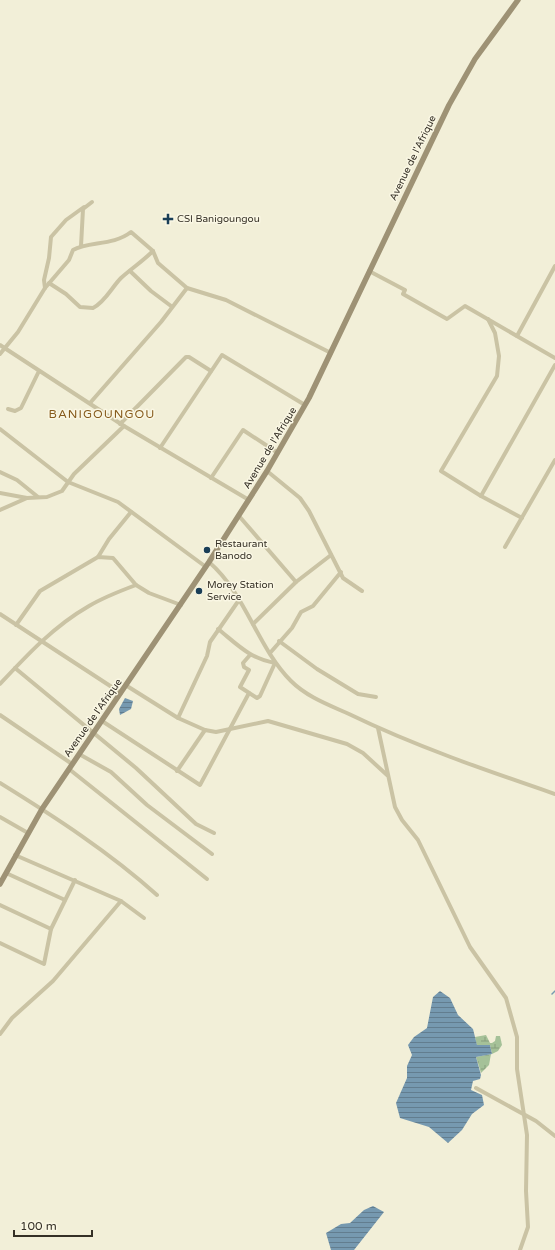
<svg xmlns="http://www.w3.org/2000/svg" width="555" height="1250" font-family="'Varela Round',sans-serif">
<defs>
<pattern id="wetland-marsh" width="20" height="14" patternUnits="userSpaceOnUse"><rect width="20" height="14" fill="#a5c198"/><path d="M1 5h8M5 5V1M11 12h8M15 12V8" fill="none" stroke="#879d7c"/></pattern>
<pattern id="water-rules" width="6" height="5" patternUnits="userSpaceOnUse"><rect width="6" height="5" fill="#7699b0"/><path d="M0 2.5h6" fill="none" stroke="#627d8f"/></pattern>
</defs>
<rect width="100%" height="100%" fill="#f2efd8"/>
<g fill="url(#wetland-marsh)">
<path d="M486 1035 490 1043H492L495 1041 496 1036H500L502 1045 498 1051 492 1054 490 1045 477 1046 475 1037Z"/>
<path d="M491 1054 489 1065 481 1073 476 1057Z"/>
</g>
<g fill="url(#water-rules)">
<path d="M125 698 133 701 131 709 120 715 119 709Z"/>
<path d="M440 991 450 998 458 1015 473 1029 477 1045H490L492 1054 476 1057 481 1075 480 1079 473 1081 471 1090 482 1095 484 1105 472 1114 462 1130 448 1143 429 1127 400 1118 396 1103 407 1078V1066L412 1055 408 1045 414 1037 427 1028 433 997Z"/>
<path d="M373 1206 384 1212 354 1250H331L326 1233 341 1224 350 1223 364 1210Z"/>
</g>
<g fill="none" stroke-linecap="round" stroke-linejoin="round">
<path stroke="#7699b0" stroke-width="1.5" d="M552 994 555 991"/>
<g stroke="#cac3a4" stroke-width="4">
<path d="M81 246 83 209 92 202"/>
<path d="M130 271 151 291 171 306"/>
<path d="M369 271 405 290 403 294 447 319 465 306 555 358"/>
<path d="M49 283 66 294 80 307 93 308C105 302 112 287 121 278 132 268 143 261 153 251"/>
<path d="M45 288 44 280 49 258 51 237 66 220 84 207"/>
<path d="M488 319 495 333 499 356 497 376 441 471 481 496 522 518"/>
<path d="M517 336 555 266"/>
<path d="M0 345 124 426 249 500"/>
<path d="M0 354 18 332 45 288 69 260 73 250C89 241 113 246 131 232L153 251 158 263 187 288 226 300 331 353"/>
<path d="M90 403 161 322 187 288"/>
<path d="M8 409 15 411 21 408 39 371"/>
<path d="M120 424 186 357H189L211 371"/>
<path d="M0 429 68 482 118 502 206 567"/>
<path d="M160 448 222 355 305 405"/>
<path d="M267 471 300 498 309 511 343 578 362 591"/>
<path d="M0 472 17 480 38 497"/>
<path d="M211 478 243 430 278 453"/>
<path d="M0 493 27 498"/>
<path d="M481 496 555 365"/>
<path d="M0 510 27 498 47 497 62 491 74 474 124 426"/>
<path d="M239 516 296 582"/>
<path d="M505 547 555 460"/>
<path d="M98 557 109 539 131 512"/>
<path d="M209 562C246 594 257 647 291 681 307 697 329 705 349 714 415 746 485 770 555 794"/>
<path d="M0 614 121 693"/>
<path d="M253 624 296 582 331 555"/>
<path d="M16 625 40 591 98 557 113 558 136 585 149 593 181 605"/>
<path d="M218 629C238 645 249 658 275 663L260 696 257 698 240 687 249 670 244 667 243 663 250 655"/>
<path d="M279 641 317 669 358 694 376 697"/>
<path d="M270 653 292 628 301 612 313 606 341 572"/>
<path d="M15 668 136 768 196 824 214 833"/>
<path d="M0 684C27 655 54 626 89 606 104 597 120 591 136 585"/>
<path d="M127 686 178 718 205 730 216 732 268 721 347 744 363 753 387 775"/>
<path d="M0 715 72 764"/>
<path d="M178 718 207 656 210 642 239 600"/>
<path d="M102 721 200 785 249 693"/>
<path d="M378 728 395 807 402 820 418 840 470 947 506 998 517 1037V1069L527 1135 526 1191 528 1227 520 1250"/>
<path d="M79 754 111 772 147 805 212 854"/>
<path d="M69 769 207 879"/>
<path d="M177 771 205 730"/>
<path d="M0 783C55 817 109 852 157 895"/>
<path d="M0 817 28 833"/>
<path d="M15 855 121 901 144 918"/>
<path d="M6 873 65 900"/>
<path d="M0 905 51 929"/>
<path d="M0 943 44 964 51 929 75 880"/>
<path d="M0 1034 12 1018 53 981 121 901"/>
<path d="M476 1088 536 1121 555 1136"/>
</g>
<path stroke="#9e9275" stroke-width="5.5" d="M0 884 42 809 209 562 267 471 309 398 449 105 475 59 518 0"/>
</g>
<g fill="#1a3e57" stroke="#faf7e4" stroke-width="1.5">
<path d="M166 213h4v4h4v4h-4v4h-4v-4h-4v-4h4z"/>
<circle cx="207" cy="550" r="4"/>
<circle cx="199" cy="591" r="4"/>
</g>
<g text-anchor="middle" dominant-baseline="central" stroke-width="3" stroke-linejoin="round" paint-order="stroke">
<g font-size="10" fill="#353026" stroke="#faf7e4">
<text transform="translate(413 158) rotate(-64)">Avenue de l'Afrique</text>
<text transform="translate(270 448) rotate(-59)">Avenue de l'Afrique</text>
<text transform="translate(93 718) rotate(-55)">Avenue de l'Afrique</text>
</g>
<g font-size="10" fill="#353026" stroke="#faf7e4" text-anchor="start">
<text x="177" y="219">CSI Banigoungou</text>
<text x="215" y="544">Restaurant<tspan x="215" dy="12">Banodo</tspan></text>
<text x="207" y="585">Morey Station<tspan x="207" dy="12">Service</tspan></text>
</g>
<g font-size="12" letter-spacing="1" fill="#865b1c" stroke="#faf7e4">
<text x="102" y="414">BANIGOUNGOU</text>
</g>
</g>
<path d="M14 1230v6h78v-6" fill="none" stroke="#353026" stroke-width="2"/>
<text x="20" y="1230" font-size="12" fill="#353026" stroke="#faf7e4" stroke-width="3" paint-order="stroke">100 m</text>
</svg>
